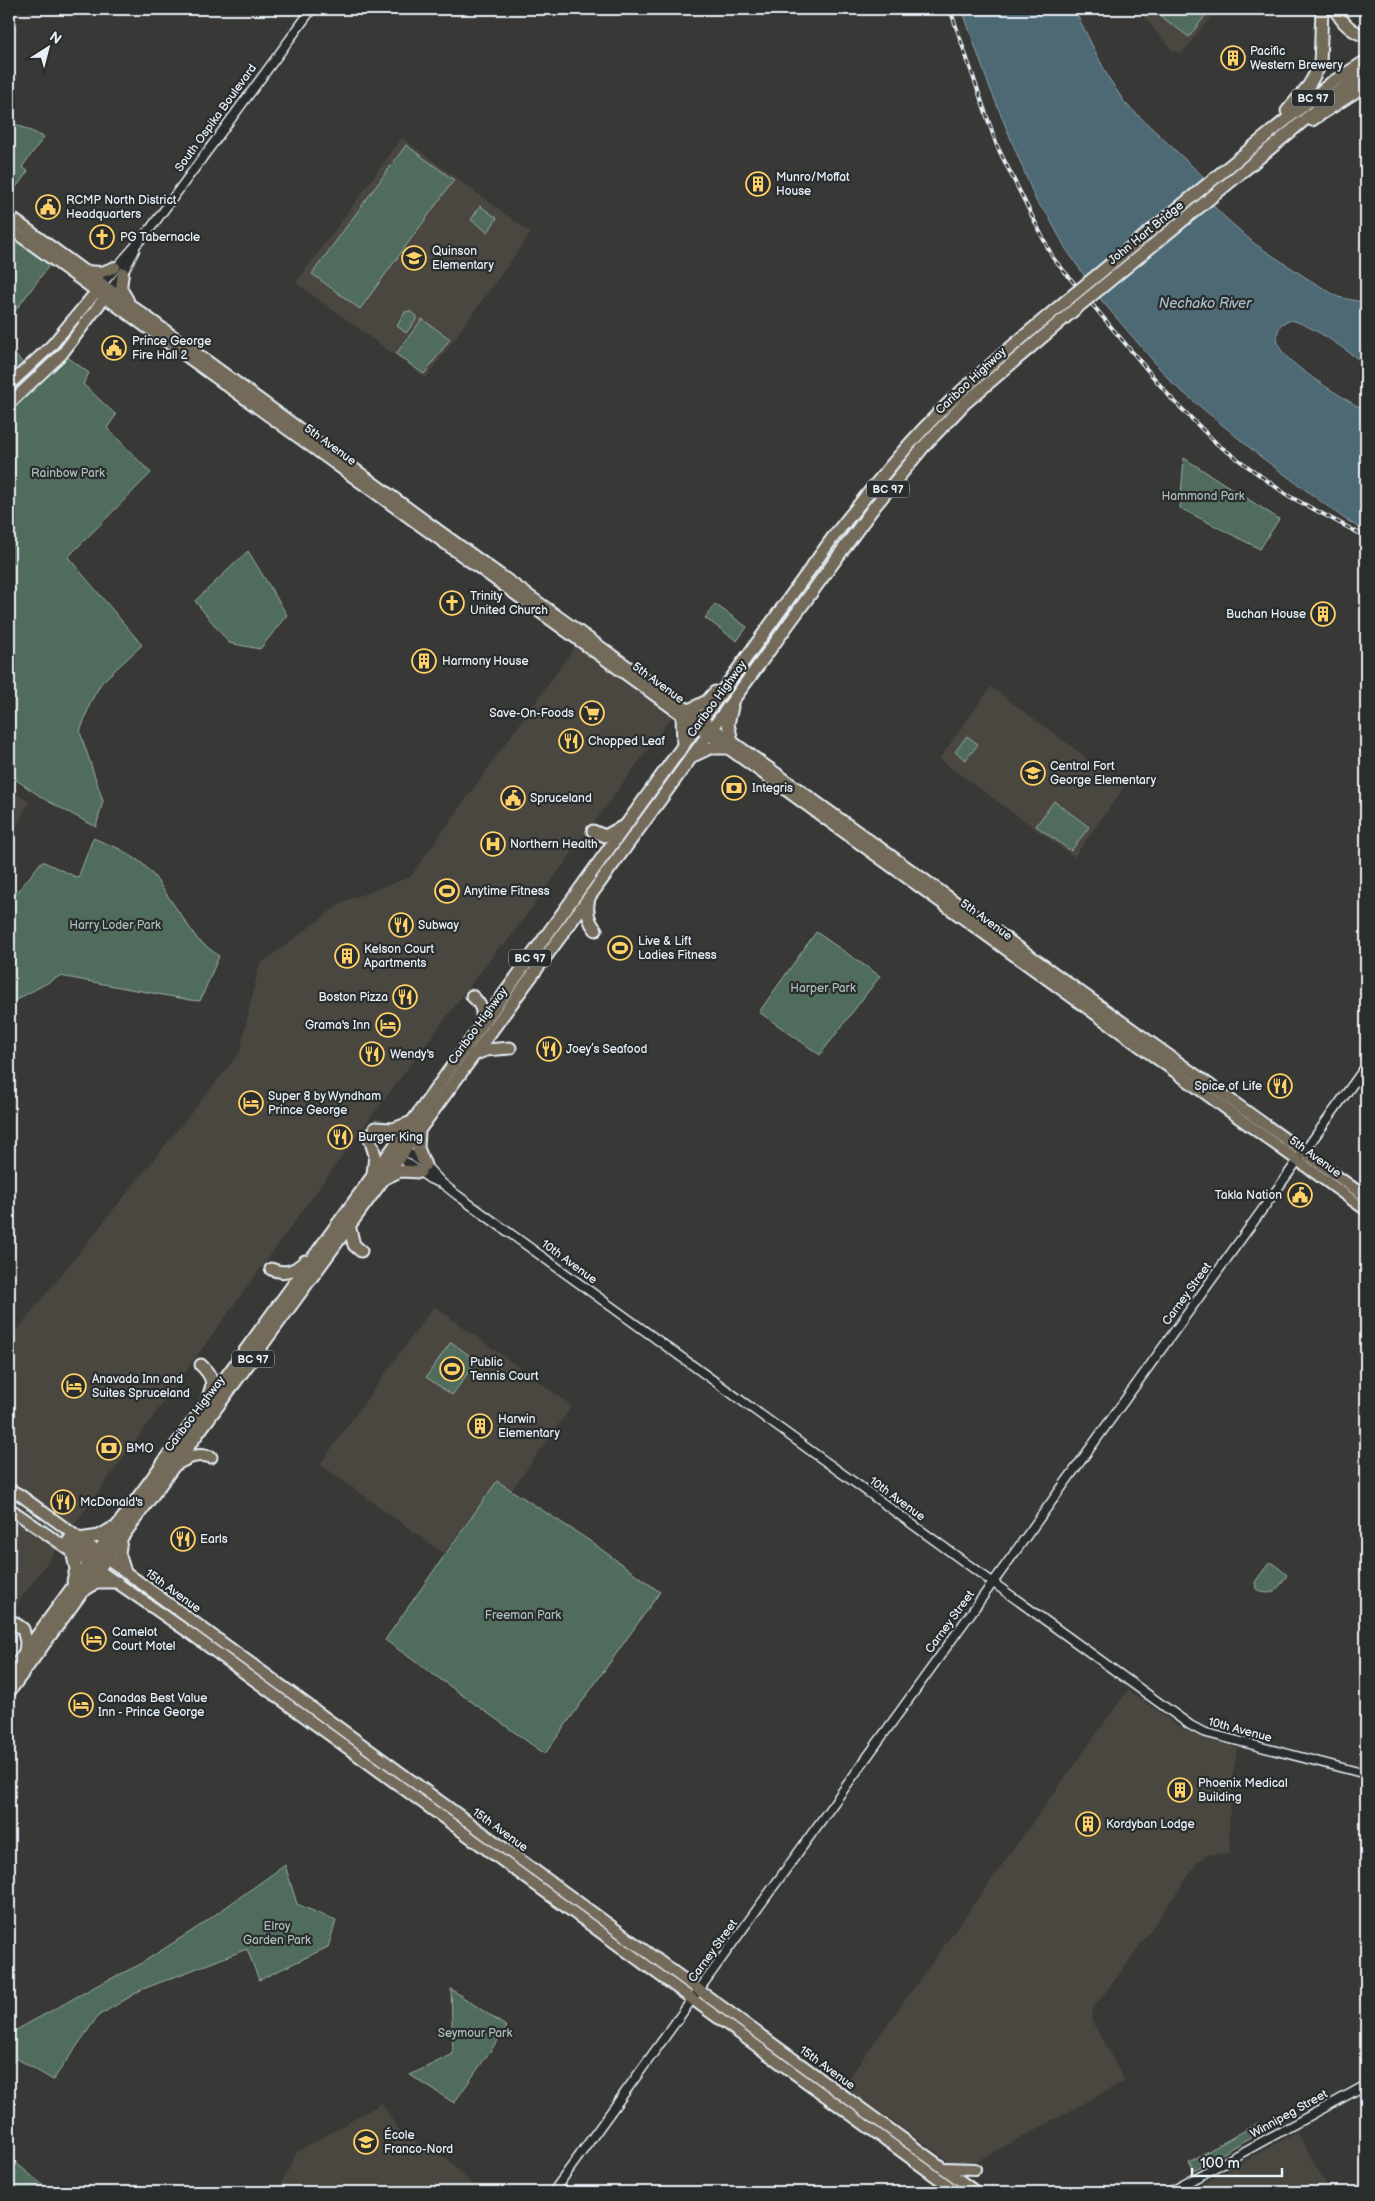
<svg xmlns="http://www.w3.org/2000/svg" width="1375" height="2201" font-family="'Balsamiq Sans',sans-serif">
<rect width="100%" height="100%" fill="#383836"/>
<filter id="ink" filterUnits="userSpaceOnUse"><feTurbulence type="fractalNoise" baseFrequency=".02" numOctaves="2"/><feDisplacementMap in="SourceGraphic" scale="10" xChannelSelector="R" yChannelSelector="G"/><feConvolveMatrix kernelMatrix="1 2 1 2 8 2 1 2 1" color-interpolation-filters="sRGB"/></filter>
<g filter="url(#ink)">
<g fill="#494640">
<path d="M1126 9H1217L1182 53 1173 51 1142 15Z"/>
<path d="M402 138 531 233 426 378 296 283Z"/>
<path d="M577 644 673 715 503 947 500 946 356 1137 9 1615V1340L240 1052 259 965 344 901 410 877Z"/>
<path d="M991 687 1125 786 1074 857 939 759Z"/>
<path d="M9 788 29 802 13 833 9 837Z"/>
<path d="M434 1306 572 1406 511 1491 497 1481 444 1554 320 1464Z"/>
<path d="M1128 1690 1183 1729 1238 1748 1233 1773 1229 1825 1230 1853 1206 1855 1198 1862 1122 1971 1093 2008 1092 2021 1125 2081 961 2170 843 2086Z"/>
<path d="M382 2103 400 2132 446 2158 480 2192H277L297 2152Z"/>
<path d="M1297 2132 1330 2192H1188Z"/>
</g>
<g fill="#506c5b" stroke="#9caeaa">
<path d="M1151 9H1210L1189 37Z"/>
<path d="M9 121 44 137 22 167 28 171 9 197Z"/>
<path d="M406 145 454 180 360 309 312 274Z"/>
<path d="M480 206 497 218 488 232 471 220Z"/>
<path d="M9 219 57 255 9 319Z"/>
<path d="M410 311 416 316V320L406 333 397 326 405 312Z"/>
<path d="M422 319 450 339 424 374 396 354Z"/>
<path d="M9 348 30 371 9 387Z"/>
<path d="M66 356 89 373 83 384 116 415 107 428 151 473 68 557 142 645 102 682 91 701 80 732 103 801 96 827 44 799 9 775V407Z"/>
<path d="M1184 458 1279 519 1260 549 1180 508Z"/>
<path d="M248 551 287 615 260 649 229 643 195 601Z"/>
<path d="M715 604 747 627 737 641 705 618Z"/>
<path d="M967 736 978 744 966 760 955 752Z"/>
<path d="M1054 801 1089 827 1071 851 1036 826Z"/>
<path d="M93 838 120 849 142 863 154 876 198 940 219 956 200 1001 190 1000 60 976 14 1001 9 1009V903L42 861 78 878Z"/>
<path d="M816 932 880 976 820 1055 759 1012Z"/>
<path d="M451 1342 477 1361 452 1395 426 1377Z"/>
<path d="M497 1481 587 1539 660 1592 545 1754 385 1640Z"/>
<path d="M1269 1563H1273L1287 1575C1279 1588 1272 1599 1256 1589L1255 1582Z"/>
<path d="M285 1865 297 1904 336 1921 328 1947 259 1980 247 1949 143 1989 98 2016 53 2080 16 2058 9 2067V2034L98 1985 137 1966 198 1927Z"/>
<path d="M451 1989 507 2027 454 2103 410 2075 453 2054Z"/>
<path d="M1258 2123 1262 2131 1194 2170 1189 2162Z"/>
<path d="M9 2157 51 2192H9Z"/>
</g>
<path fill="#4e6973" stroke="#8c9fa8" d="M962 9H1074L1108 77 1125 103 1207 180 1214 206 1218 211 1255 244 1305 277 1338 297 1366 303V365C1343 348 1320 330 1292 320L1281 324C1277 332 1276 338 1279 346 1286 364 1338 394 1355 405L1366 410V532L1342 517 1261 457 1173 384 1102 301 1066 249 1047 214 1037 203 988 83Z"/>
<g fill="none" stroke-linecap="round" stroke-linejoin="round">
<g stroke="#e8f1f8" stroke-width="11">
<g id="minor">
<path d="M102 284 150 229 312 9"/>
<path d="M110 290 124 271 135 250"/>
<path d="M402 1148 425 1165 443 1184 457 1195 1190 1725 1203 1732 1366 1774"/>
<path d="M396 1155 430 1179 443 1184"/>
<path d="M553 2192 1366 1066"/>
<path d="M1170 2192 1366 2085"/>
</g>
</g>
<g stroke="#e8f1f8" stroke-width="14">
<g id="major">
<path d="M9 218H12L438 530 1366 1197"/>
<path d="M9 228 1366 1210"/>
<path d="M85 271 102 272 115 267"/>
<path d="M123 273 121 288 128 300"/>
<path d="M9 385 51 346 100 287"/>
<path d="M9 404 62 354 108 293"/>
<path d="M9 1489 20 1495 976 2192"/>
<path d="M9 1508 191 1634 957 2192"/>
<path d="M944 2168 975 2169"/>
</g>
</g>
<g stroke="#e8f1f8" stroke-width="15">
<g id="highway">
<path d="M1335 9C1342 23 1351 32 1366 36"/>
<path d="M1287 111 1309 85 1320 65 1322 9"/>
<path d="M1312 120 1366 85"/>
<path d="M1227 168 1331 83 1366 61"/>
<path d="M1236 177 1339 91 1366 73"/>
<path d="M732 707 728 724 732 741"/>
<path d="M689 710 707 701 715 692"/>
<path d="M682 715 683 746"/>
<path d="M695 755 710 748H726"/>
<path d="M593 831 605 836 622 827"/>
<path d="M589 898C586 910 588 921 596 930"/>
<path d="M472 996C482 1005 484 1012 481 1025"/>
<path d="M473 1055 486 1050 510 1048"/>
<path d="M375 1128 393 1129 412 1122"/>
<path d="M419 1131 418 1148 425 1165"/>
<path d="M369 1135 375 1155 373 1174"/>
<path d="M385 1178 400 1171 420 1172"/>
<path d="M349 1225 354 1245 361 1251"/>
<path d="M271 1269C285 1275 295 1271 305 1261"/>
<path d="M201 1365C210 1374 215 1382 209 1394"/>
<path d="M177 1464C188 1457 198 1453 211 1457"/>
<path d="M79 1539 99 1536 111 1529"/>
<path d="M69 1540 93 1558 99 1560"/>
<path d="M121 1540 119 1553 125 1572"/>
<path d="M72 1551 76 1569 73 1581"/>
<path d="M85 1590 97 1582H117"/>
<path d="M13 1622 23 1629 26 1642 25 1651"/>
<path d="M9 1674 412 1122 834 536C871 490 906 444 949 403 986 367 1027 334 1067 300"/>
<path d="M9 1692 874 507 925 445 965 403 1074 310"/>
</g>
</g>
<use href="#minor" stroke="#2a2d2e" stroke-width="8"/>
<use href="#major" stroke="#736b5a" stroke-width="10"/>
<use href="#highway" stroke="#736b5a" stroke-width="11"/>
<g stroke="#e8f1f8" stroke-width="4">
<path id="rail" d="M950 9 997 146 1053 258 1171 398 1217 444 1287 495 1366 537"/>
</g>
<use href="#rail" stroke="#2a2d2e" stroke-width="2" stroke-dasharray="5.5" stroke-linecap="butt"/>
<g stroke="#e8f1f8" stroke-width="15" stroke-linecap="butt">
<g id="highway-bridge">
<path d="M1067 300 1227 168"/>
<path d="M1074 310 1236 177"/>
</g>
</g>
<use href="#highway-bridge" stroke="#736b5a" stroke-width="11"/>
</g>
</g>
<defs>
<g id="building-ring" transform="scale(1.25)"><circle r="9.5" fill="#2a2d2e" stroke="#ffd166" stroke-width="1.5"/><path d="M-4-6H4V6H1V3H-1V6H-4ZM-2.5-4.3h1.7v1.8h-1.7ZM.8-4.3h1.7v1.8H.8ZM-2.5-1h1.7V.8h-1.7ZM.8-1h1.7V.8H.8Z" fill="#ffd166"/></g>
<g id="civic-ring" transform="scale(1.25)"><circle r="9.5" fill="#2a2d2e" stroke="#ffd166" stroke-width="1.5"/><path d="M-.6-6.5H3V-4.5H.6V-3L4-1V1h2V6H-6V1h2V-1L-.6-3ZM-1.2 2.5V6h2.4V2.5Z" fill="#ffd166"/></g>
<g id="church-ring" transform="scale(1.25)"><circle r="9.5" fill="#2a2d2e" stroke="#ffd166" stroke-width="1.5"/><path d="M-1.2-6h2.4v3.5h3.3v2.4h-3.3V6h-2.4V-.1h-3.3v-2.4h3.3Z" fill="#ffd166"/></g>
<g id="school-ring" transform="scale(1.25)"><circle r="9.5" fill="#2a2d2e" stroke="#ffd166" stroke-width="1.5"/><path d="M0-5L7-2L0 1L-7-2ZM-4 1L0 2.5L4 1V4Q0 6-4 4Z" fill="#ffd166"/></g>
<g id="supermarket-ring" transform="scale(1.25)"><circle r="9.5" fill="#2a2d2e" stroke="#ffd166" stroke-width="1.5"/><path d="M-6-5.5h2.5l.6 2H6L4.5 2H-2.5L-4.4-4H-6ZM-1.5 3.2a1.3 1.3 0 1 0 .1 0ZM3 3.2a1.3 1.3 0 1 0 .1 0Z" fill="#ffd166"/></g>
<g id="restaurant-ring" transform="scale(1.25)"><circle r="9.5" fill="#2a2d2e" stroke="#ffd166" stroke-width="1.5"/><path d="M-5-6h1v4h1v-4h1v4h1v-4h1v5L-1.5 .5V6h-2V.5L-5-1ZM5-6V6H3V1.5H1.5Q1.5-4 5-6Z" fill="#ffd166"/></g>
<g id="bank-ring" transform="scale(1.25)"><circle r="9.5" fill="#2a2d2e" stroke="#ffd166" stroke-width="1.5"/><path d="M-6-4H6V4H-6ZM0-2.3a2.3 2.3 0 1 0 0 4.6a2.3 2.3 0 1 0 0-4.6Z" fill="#ffd166"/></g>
<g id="hospital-ring" transform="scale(1.25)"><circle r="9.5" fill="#2a2d2e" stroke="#ffd166" stroke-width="1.5"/><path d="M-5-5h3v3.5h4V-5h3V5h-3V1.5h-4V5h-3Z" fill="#ffd166"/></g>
<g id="stadium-ring" transform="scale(1.25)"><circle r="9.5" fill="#2a2d2e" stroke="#ffd166" stroke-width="1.5"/><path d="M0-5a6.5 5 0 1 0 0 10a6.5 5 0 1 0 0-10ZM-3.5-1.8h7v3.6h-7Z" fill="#ffd166"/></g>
<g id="hotel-ring" transform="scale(1.25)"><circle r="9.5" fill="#2a2d2e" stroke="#ffd166" stroke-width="1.5"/><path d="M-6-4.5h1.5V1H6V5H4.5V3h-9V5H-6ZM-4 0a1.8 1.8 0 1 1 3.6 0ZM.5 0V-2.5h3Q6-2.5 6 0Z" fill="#ffd166"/></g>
</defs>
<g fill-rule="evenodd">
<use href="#building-ring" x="1233" y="58"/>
<use href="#building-ring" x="758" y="184"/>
<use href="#civic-ring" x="48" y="207"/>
<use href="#church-ring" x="102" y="237"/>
<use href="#school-ring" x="414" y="258"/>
<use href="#civic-ring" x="114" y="348"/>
<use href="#church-ring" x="452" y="603"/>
<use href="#building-ring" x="1323" y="614"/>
<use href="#building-ring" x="424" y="661"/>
<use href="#supermarket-ring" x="592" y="713"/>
<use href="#restaurant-ring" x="571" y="741"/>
<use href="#school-ring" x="1033" y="773"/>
<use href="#bank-ring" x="734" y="788"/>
<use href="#civic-ring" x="513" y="798"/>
<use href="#hospital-ring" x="493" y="844"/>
<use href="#stadium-ring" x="447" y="891"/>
<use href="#restaurant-ring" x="401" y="925"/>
<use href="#stadium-ring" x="620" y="948"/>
<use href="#building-ring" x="347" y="956"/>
<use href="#restaurant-ring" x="405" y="997"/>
<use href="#hotel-ring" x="388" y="1025"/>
<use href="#restaurant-ring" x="549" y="1049"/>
<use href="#restaurant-ring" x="372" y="1054"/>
<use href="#restaurant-ring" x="1280" y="1086"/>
<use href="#hotel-ring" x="251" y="1103"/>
<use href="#restaurant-ring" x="340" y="1137"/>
<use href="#civic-ring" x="1300" y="1195"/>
<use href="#stadium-ring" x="452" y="1369"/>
<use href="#hotel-ring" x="74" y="1386"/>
<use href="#building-ring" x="480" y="1426"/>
<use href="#bank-ring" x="109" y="1448"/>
<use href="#restaurant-ring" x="63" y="1502"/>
<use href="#restaurant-ring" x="183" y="1539"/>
<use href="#hotel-ring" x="94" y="1639"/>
<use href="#hotel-ring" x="81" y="1705"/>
<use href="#building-ring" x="1180" y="1790"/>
<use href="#building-ring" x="1088" y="1824"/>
<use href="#school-ring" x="366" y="2142"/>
</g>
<g text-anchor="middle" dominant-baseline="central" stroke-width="4.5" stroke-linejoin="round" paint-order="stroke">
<g fill="#2a2d2e" stroke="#afb6bb" stroke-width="1">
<rect x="1292" y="89.5" width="42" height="17" rx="4"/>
<rect x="867" y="480.5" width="42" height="17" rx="4"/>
<rect x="509" y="949.5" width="42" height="17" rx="4"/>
<rect x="232" y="1350.5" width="42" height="17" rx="4"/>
</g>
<g font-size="11" font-weight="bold" fill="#e8f1f8">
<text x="1313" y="98">BC 97</text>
<text x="888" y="489">BC 97</text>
<text x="530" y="958">BC 97</text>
<text x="253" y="1359">BC 97</text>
</g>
<g font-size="12" fill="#e8f1f8" stroke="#2a2d2e" text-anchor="start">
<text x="1250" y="51">Pacific<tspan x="1250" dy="14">Western Brewery</tspan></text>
<text x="776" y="177">Munro/Moffat<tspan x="776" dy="14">House</tspan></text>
<text x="66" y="200">RCMP North District<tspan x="66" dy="14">Headquarters</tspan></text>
<text x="120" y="237">PG Tabernacle</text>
<text x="432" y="251">Quinson<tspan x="432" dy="14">Elementary</tspan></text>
<text x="132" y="341">Prince George<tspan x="132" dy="14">Fire Hall 2</tspan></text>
<text x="470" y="596">Trinity<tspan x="470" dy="14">United Church</tspan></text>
<text x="1306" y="614" text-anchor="end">Buchan House</text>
<text x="442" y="661">Harmony House</text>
<text x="574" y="713" text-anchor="end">Save-On-Foods</text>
<text x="588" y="741">Chopped Leaf</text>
<text x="1050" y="766">Central Fort<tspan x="1050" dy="14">George Elementary</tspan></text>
<text x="752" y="788">Integris</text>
<text x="530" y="798">Spruceland</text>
<text x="510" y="844">Northern Health</text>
<text x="464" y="891">Anytime Fitness</text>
<text x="418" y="925">Subway</text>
<text x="638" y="941">Live &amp; Lift<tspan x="638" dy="14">Ladies Fitness</tspan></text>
<text x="364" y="949">Kelson Court<tspan x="364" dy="14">Apartments</tspan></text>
<text x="388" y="997" text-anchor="end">Boston Pizza</text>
<text x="370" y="1025" text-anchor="end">Grama's Inn</text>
<text x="566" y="1049">Joey’s Seafood</text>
<text x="390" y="1054">Wendy's</text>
<text x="1262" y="1086" text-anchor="end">Spice of Life</text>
<text x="268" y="1096">Super 8 by Wyndham<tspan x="268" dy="14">Prince George</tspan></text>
<text x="358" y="1137">Burger King</text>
<text x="1282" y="1195" text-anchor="end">Takla Nation</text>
<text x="470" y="1362">Public<tspan x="470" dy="14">Tennis Court</tspan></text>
<text x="92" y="1379">Anavada Inn and<tspan x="92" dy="14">Suites Spruceland</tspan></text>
<text x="498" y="1419">Harwin<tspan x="498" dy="14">Elementary</tspan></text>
<text x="126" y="1448">BMO</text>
<text x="80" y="1502">McDonald's</text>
<text x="200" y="1539">Earls</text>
<text x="112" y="1632">Camelot<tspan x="112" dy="14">Court Motel</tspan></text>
<text x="98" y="1698">Canadas Best Value<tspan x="98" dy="14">Inn - Prince George</tspan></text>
<text x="1198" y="1783">Phoenix Medical<tspan x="1198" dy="14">Building</tspan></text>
<text x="1106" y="1824">Kordyban Lodge</text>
<text x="384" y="2135">École<tspan x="384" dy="14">Franco-Nord</tspan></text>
</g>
<g font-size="12" fill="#e8f1f8" stroke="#2a2d2e">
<text transform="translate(216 118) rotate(-54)">South Ospika Boulevard</text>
<text transform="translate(1146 233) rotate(-39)">John Hart Bridge</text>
<text transform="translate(971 381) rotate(-43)">Cariboo Highway</text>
<text transform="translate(330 445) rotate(36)">5th Avenue</text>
<text transform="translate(658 683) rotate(36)">5th Avenue</text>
<text transform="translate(717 699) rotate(-54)">Cariboo Highway</text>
<text transform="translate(986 920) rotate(36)">5th Avenue</text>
<text transform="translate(478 1026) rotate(-54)">Cariboo Highway</text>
<text transform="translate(1315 1157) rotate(36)">5th Avenue</text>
<text transform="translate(569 1262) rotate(36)">10th Avenue</text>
<text transform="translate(1187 1294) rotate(-54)">Carney Street</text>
<text transform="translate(195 1414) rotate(-53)">Cariboo Highway</text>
<text transform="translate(897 1499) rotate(36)">10th Avenue</text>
<text transform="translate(173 1591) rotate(36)">15th Avenue</text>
<text transform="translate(950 1622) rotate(-54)">Carney Street</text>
<text transform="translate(1240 1730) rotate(15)">10th Avenue</text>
<text transform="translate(500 1830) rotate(36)">15th Avenue</text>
<text transform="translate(713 1951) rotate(-54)">Carney Street</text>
<text transform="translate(827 2068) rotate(36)">15th Avenue</text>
<text transform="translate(1289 2114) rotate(-29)">Winnipeg Street</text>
</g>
<g font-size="12" fill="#abbcb9" stroke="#2a2d2e">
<text x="68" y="473">Rainbow Park</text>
<text x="1203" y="496">Hammond Park</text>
<text x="115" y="925">Harry Loder Park</text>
<text x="823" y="988">Harper Park</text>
<text x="523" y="1615">Freeman Park</text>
<text x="277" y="1926">Elroy<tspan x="277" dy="14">Garden Park</tspan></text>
<text x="475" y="2033">Seymour Park</text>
</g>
<g font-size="14" font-style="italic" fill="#aabbc3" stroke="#2a2d2e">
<text x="1205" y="303">Nechako River</text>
</g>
</g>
<rect width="1375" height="2201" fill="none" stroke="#2a2d2e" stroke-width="30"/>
<rect x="15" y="15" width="1345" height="2171" fill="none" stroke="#e8f1f8" stroke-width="2" filter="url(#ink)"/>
<g transform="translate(48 48) rotate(36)" stroke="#2a2d2e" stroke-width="4" paint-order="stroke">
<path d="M0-4L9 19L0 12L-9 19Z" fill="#e8f1f8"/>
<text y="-8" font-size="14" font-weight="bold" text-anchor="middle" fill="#e8f1f8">N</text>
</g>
<path d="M1192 2168v8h90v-8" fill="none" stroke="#e8f1f8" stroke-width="2.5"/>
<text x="1200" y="2168" font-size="15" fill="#e8f1f8" stroke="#2a2d2e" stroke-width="4" paint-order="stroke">100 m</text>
</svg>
